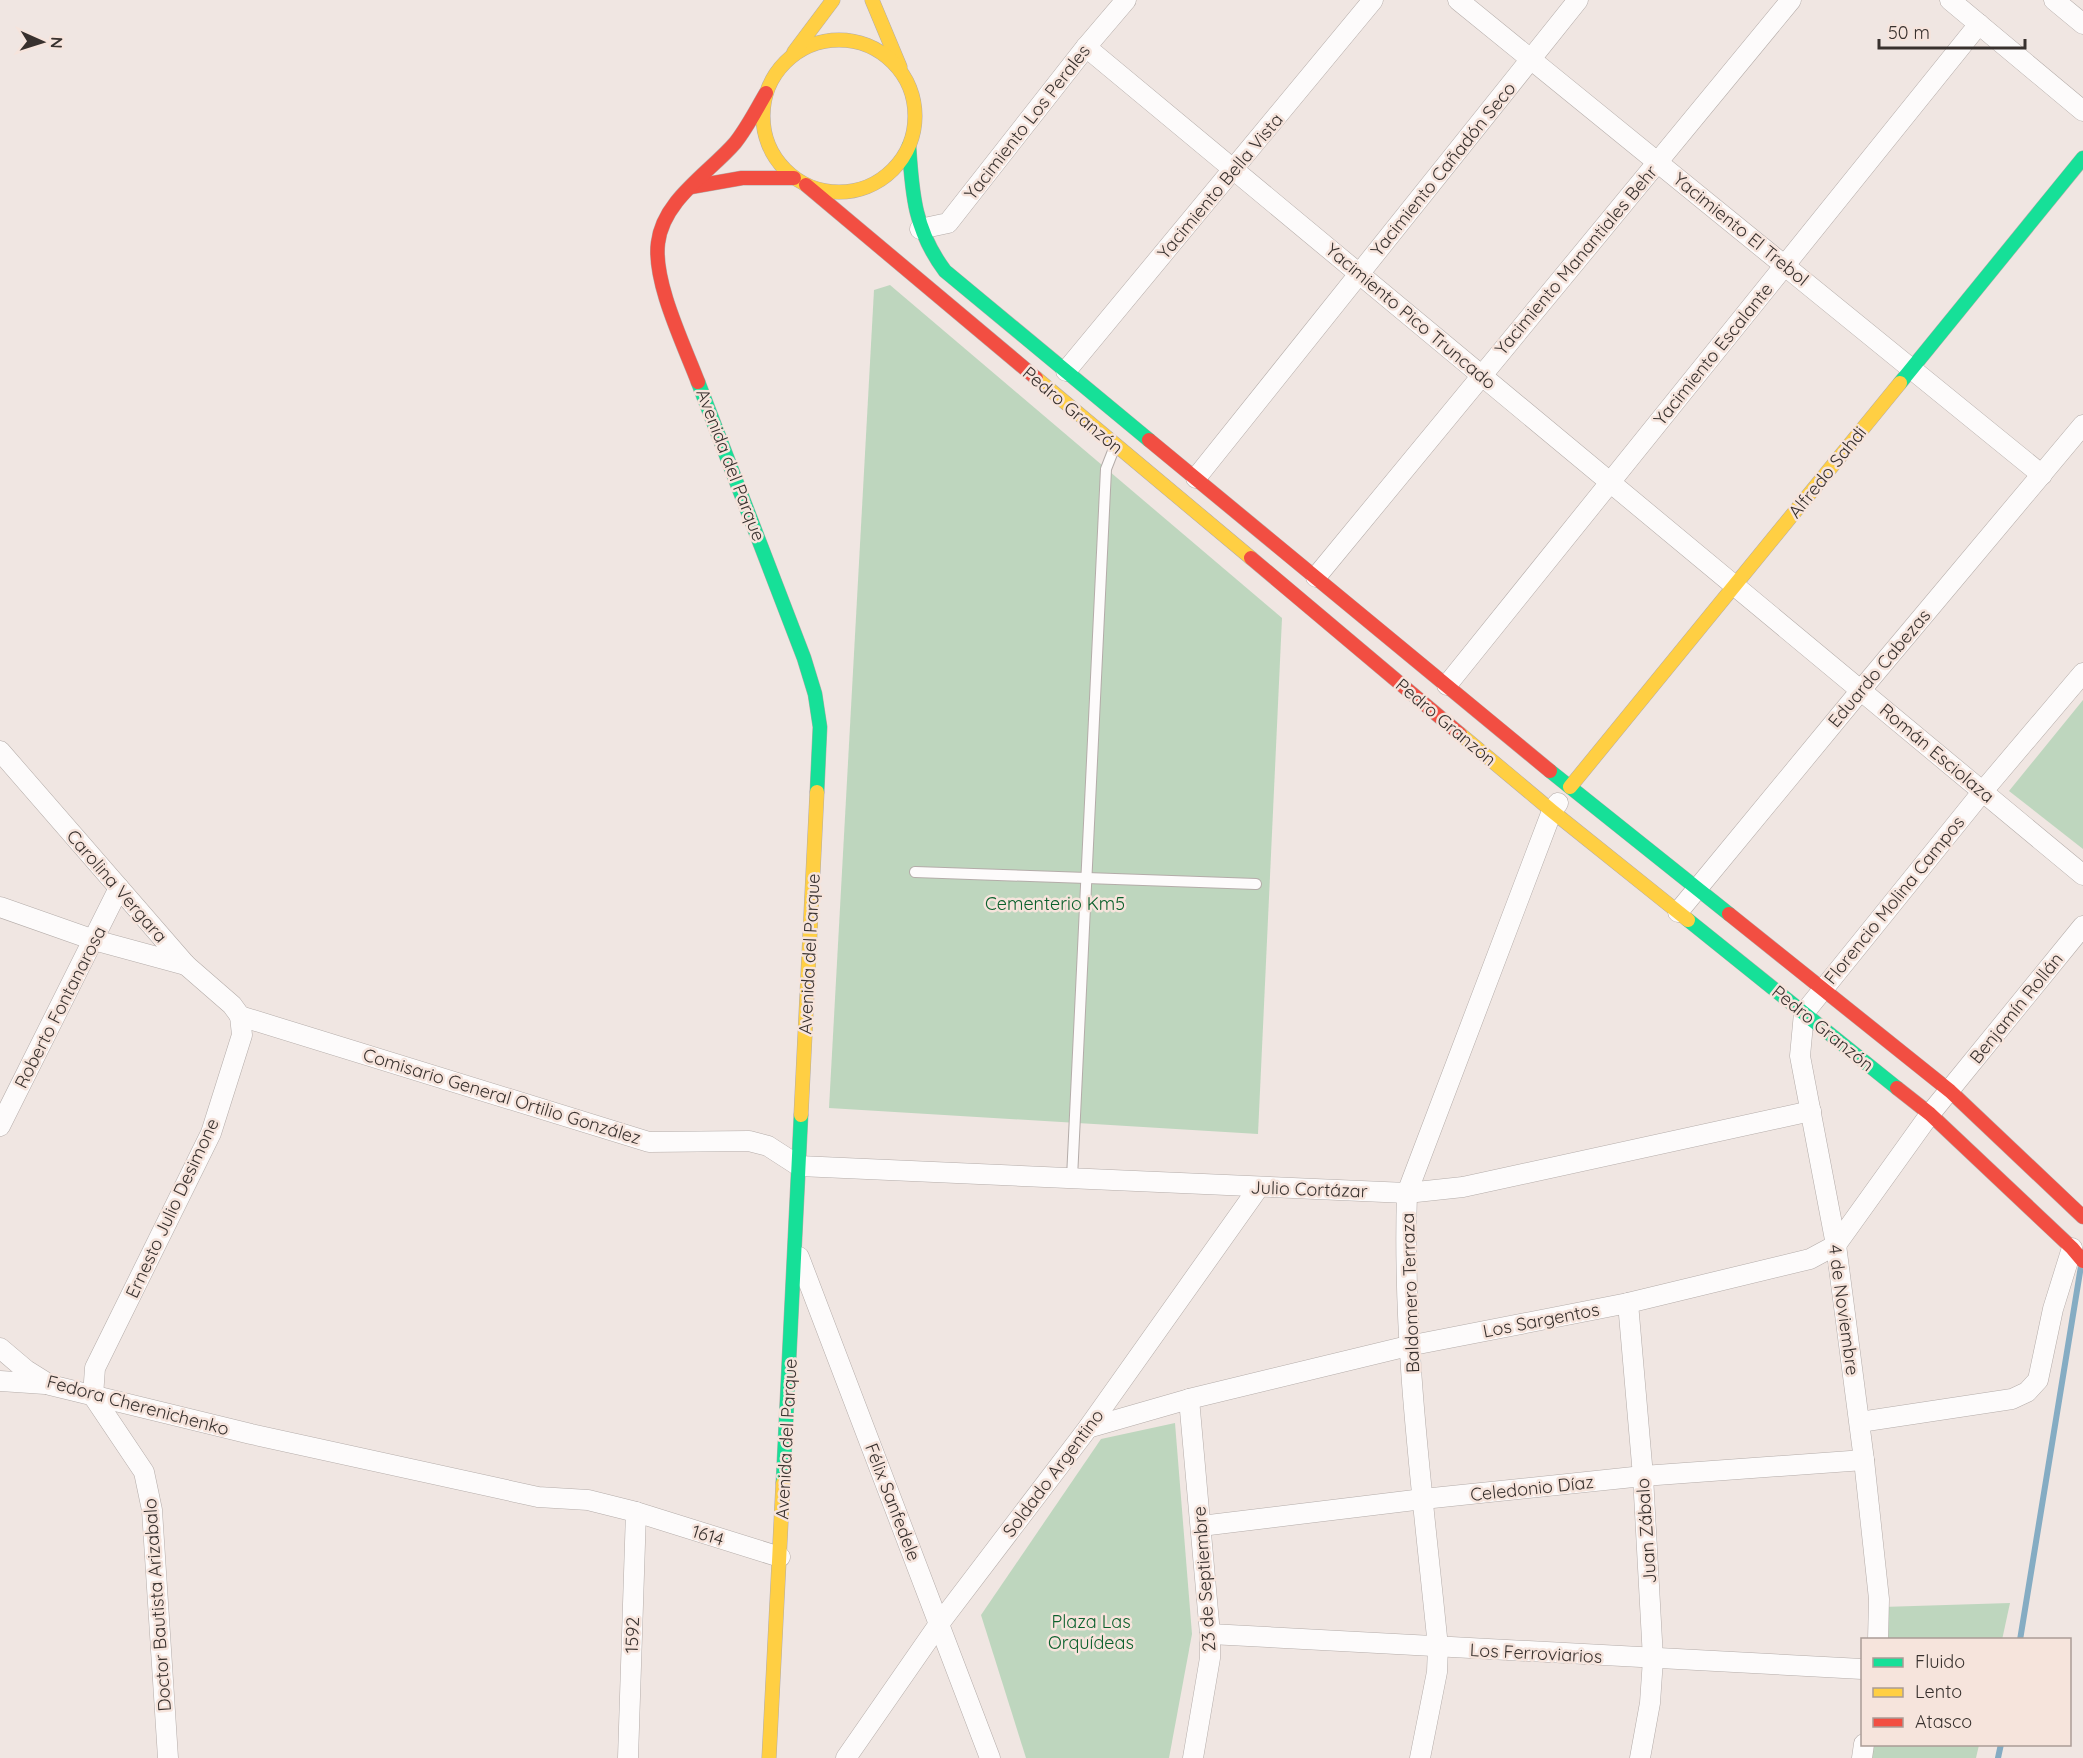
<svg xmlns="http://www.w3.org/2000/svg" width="2083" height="1758" font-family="Quicksand,sans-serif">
<rect width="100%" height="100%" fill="#f0e6e2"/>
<g fill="#bed6be">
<path d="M890 285 1282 618 1258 1134 829 1108 874 290Z"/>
<path d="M2083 700V849L2009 791Z"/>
<path d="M1175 1423 1192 1634 1169 1758H1026L981 1615 1101 1439Z"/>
<path d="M2010 1603 2002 1640 1883 1639 1882 1607Z"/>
<path d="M1871 1745H1979L1976 1758H1868Z"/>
</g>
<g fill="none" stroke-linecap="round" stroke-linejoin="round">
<g stroke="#85acc3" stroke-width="6">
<path d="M2020 1640 2081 1266"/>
<path d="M1998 1758 2001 1744"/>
</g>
<g stroke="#b4aca9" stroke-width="12">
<g id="lane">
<path d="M915 872 1256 884"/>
<path d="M1072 1178 1106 469 1115 446"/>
</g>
</g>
<g stroke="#b4aca9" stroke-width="21">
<g id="street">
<path d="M1458 0 2042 475"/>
<path d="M1950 0 2083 111"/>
<path d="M2054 0 2083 24"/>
<path d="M1086 47 2083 875"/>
<path d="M920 229 948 223 1086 47 1126 0"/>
<path d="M1066 371 1373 0"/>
<path d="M1196 478 1578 0"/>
<path d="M1316 577 1791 0"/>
<path d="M1447 685 1979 24"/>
<path d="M0 751 186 965 232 1005 240 1016"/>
<path d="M0 907 94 940 186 965"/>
<path d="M1678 912 1861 690 2083 425"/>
<path d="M240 1016 649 1142 749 1141 768 1146 799 1166 1407 1193 1463 1187 1811 1111"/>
<path d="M0 1126 119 888"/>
<path d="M799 1257 990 1758"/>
<path d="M1628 1303 1643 1476 1653 1659 1650 1703 1640 1758"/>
<path d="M0 1348 26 1370 50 1385 251 1434 538 1497 588 1500 636 1512 780 1557"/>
<path d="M0 1381 45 1384"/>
<path d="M93 1396 95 1368 211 1133 242 1035 240 1016"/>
<path d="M93 1396 144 1472 152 1510 168 1758"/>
<path d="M1189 1399 1210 1634V1658L1193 1758"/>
<path d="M1860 1422 2012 1399 2027 1392 2038 1380 2053 1309 2072 1248"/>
<path d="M1088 1428 1189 1399 1408 1346 1628 1303 1810 1259 1836 1245 1930 1114 2083 926"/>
<path d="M1201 1526 1423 1499 1643 1476 1864 1460"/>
<path d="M1210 1634 1862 1669"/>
<path d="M1878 1640 1879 1599 1864 1460 1836 1245 1800 1056 1804 1013 1983 791 2083 673"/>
<path d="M628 1758 636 1512"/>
<path d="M846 1758 939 1624 1088 1428 1259 1187"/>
<path d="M1420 1758 1437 1672 1438 1647C1423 1496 1402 1345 1407 1193L1552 811 1558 803"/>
<path d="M1862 1758 1864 1744"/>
</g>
</g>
<g stroke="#b4aca9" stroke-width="15">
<g id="fast">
<path d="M909 146C912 195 915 231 945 271L1149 440"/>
<path d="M698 382 804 658 815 694 820 727 817 792"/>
<path d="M1900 383 2083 158"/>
<path d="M1550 771 1729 914"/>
<path d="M1688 920 1897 1088"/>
<path d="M783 1483 801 1115"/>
</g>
</g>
<g stroke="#b4aca9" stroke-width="15">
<g id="slow">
<path d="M872 0 900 67"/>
<circle cx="839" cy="116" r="76"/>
<path d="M794 52 833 0"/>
<path d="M1036 378 1251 558"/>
<path d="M1460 734 1552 811 1688 920"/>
<path d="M1570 787 1900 383"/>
<path d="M801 1115 817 792"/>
<path d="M769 1758 783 1483"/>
</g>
</g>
<g stroke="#b4aca9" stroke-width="15">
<g id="jam">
<path d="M806 185 1036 378"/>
<path d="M691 187 742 178H794"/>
<path d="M698 382C684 345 653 282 658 243 663 200 709 173 735 143 747 128 756 110 766 93"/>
<path d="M1149 440 1550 771"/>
<path d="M1251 558 1460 734"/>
<path d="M1729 914 1950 1091 2083 1217"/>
<path d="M1897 1088 1930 1114 2072 1248 2083 1261"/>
</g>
</g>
<use href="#lane" stroke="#fdfbfb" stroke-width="10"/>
<use href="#street" stroke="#fdfbfb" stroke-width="20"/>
<use href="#fast" stroke="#16e098" stroke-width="14"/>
<use href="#slow" stroke="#ffcf43" stroke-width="14"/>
<use href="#jam" stroke="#f24e42" stroke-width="14"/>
</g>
<g text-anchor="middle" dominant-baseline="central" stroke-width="5" stroke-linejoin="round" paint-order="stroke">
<g font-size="18" fill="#38312e" stroke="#f6e4dc">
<text transform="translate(1027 122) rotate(-52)">Yacimiento Los Perales</text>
<text transform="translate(1443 169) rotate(-51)">Yacimiento Cañadón Seco</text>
<text transform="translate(1220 186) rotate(-50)">Yacimiento Bella Vista</text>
<text transform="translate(1741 229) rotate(39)">Yacimiento El Trebol</text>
<text transform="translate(1576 260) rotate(-50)">Yacimiento Manantiales Behr</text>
<text transform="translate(1411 316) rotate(40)">Yacimiento Pico Truncado</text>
<text transform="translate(1713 354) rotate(-51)">Yacimiento Escalante</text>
<text transform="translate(1073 410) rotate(40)">Pedro Granzón</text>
<text transform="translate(731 465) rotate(69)">Avenida del Parque</text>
<text transform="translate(1827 472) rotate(-51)">Alfredo Sahdi</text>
<text transform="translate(1879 668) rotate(-50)">Eduardo Cabezas</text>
<text transform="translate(1446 722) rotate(40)">Pedro Granzón</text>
<text transform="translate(1937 753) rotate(40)">Román Esciolaza</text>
<text transform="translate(117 886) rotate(49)">Carolina Vergara</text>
<text transform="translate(1894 900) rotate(-51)">Florencio Molina Campos</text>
<text transform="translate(809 954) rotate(-87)">Avenida del Parque</text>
<text transform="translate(60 1007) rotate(-63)">Roberto Fontanarosa</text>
<text transform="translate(2016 1008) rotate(-51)">Benjamín Rollán</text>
<text transform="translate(1823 1028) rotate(39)">Pedro Granzón</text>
<text transform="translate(502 1096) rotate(17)">Comisario General Ortilio González</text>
<text transform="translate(1309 1189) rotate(2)">Julio Cortázar</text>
<text transform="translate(172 1208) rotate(-65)">Ernesto Julio Desimone</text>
<text transform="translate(1410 1293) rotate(-92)">Baldomero Terraza</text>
<text transform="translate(1844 1310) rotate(82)">4 de Noviembre</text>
<text transform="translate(1541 1320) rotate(-11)">Los Sargentos</text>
<text transform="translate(138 1405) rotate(15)">Fedora Cherenichenko</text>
<text transform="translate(786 1439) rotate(-87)">Avenida del Parque</text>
<text transform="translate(1053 1473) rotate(-53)">Soldado Argentino</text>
<text transform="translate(1532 1488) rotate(-6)">Celedonio Díaz</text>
<text transform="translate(893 1502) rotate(69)">Félix Sanfedele</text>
<text transform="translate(1646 1531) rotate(-94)">Juan Zábalo</text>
<text transform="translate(708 1535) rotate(17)">1614</text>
<text transform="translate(1204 1579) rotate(-94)">23 de Septiembre</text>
<text transform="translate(157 1605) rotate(-94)">Doctor Bautista Arizabalo</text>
<text transform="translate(632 1635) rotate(-88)">1592</text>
<text transform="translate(1536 1653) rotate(3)">Los Ferroviarios</text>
</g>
<g font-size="18" fill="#0b602c" stroke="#f6e4dc">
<text x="1055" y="903">Cementerio Km5</text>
<text x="1091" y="1621">Plaza Las<tspan x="1091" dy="21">Orquídeas</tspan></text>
</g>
</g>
<rect x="1861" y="1638" width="210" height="108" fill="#f6e4dc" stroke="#aa9c96" stroke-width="1.5"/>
<rect x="1873" y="1658" width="30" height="9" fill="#16e098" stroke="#aa9c96" stroke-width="1.5"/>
<text x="1915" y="1668" font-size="18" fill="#38312e">Fluido</text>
<rect x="1873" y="1688" width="30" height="9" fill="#ffcf43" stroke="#aa9c96" stroke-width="1.5"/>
<text x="1915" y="1698" font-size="18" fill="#38312e">Lento</text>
<rect x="1873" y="1718" width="30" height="9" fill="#f24e42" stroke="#aa9c96" stroke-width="1.5"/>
<text x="1915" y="1728" font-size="18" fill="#38312e">Atasco</text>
<g transform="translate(42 42) rotate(93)" stroke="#f6e4dc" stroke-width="4.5" paint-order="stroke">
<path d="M0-4.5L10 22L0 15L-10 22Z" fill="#38312e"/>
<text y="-9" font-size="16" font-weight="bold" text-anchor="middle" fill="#38312e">N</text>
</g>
<path d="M1879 39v9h146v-9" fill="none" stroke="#38312e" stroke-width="3"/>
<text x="1888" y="39" font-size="18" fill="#38312e" stroke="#f6e4dc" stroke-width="4.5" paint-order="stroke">50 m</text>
</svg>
